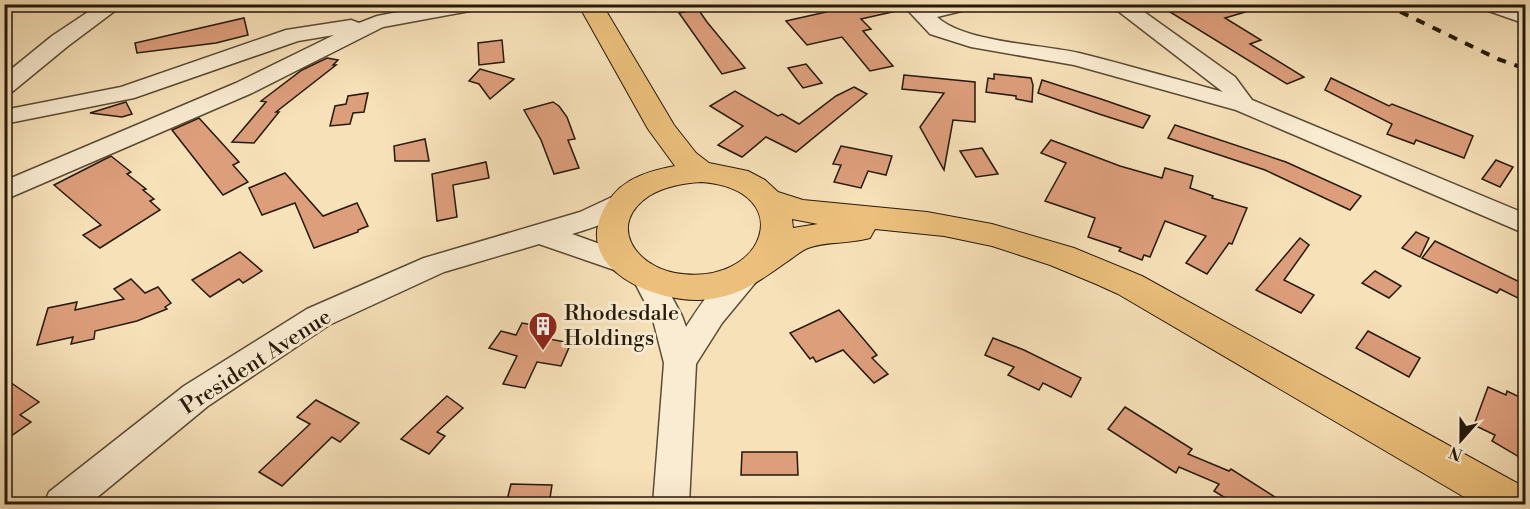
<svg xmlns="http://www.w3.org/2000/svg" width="1530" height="509" font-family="'Libre Bodoni',serif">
<rect width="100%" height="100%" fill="#f7e1b9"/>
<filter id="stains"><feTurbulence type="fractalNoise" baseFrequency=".00333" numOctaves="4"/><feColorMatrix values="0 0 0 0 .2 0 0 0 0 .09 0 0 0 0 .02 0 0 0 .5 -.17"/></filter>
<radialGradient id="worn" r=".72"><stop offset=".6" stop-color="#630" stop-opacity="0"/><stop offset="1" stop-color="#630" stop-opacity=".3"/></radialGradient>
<g fill="#dd9e7c" stroke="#251908" stroke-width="1.5">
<path d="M819 4H896L897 11 861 19 871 29 863 31 893 66 870 71 842 37 807 45 786 21 826 12Z"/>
<path d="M1157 4H1258L1259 8 1225 18 1261 40 1250 44 1304 77 1287 84Z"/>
<path d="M698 9 707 22 745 68 722 74 679 13Z"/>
<path d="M244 18 248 35 216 43 137 53 135 43Z"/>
<path d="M502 40 504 62 479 65 478 43Z"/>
<path d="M327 58 338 60 333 65H336L276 112H279L254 143 232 142 266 102 261 101 302 70Z"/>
<path d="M806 64 822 83 803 88 788 68Z"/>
<path d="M480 69 514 79 490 99 479 84 469 81Z"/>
<path d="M994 74 1031 78 1033 85 1032 102 1016 99V96L986 92 988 78 994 79Z"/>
<path d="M904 75 975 82V122L953 120 944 170 920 127 944 93 902 89Z"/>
<path d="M1331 78 1389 106 1392 104 1473 136 1464 158 1416 140 1414 144 1387 134 1392 124 1325 90Z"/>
<path d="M1042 80 1101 99 1150 116 1143 128 1099 114 1038 93Z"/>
<path d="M854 87 867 94 796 152 766 137 742 157 718 145 743 126 710 106 735 91 778 116 782 114 799 124 836 96Z"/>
<path d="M368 93 364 112 353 113 350 124 330 126 335 106 346 104 348 96Z"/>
<path d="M126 102 132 114 122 117 90 113Z"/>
<path d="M553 102 559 106 567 117 575 139 568 140 579 168 554 174 541 140 524 110Z"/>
<path d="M199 118 239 162 233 165 248 182 223 195 172 130Z"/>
<path d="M1175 125 1286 162 1361 196 1350 210 1265 170 1168 138Z"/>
<path d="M425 139 429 161H395L394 146Z"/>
<path d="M1051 140 1120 166 1162 178 1165 168 1193 176 1190 188 1213 196 1212 198 1247 208 1232 244 1229 243 1207 274 1186 263 1206 236 1165 221 1150 257 1144 255 1142 260 1119 251 1121 248 1088 237 1095 218 1045 201 1066 163 1041 153Z"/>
<path d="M841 146 892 156 886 175 868 171 861 188 834 182 841 165 833 164Z"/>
<path d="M982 148 998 174 976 177 960 151Z"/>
<path d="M111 156 131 172 127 174 146 189 143 190 154 199 150 201 160 210 100 248 83 235 101 225 54 185Z"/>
<path d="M1496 160 1513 167 1500 187 1482 179Z"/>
<path d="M486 162 489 178 453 185 457 217 437 221 432 174Z"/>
<path d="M285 173 323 216 357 203 368 226 358 230V232L314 248 295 203 262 215 249 188Z"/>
<path d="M1416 232 1429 238 1420 257 1402 248Z"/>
<path d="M1300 238 1309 245 1284 280 1314 295 1301 313 1256 290Z"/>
<path d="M1435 241 1526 285V302L1500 289 1497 293 1422 258Z"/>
<path d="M240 252 262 271 243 283 239 279 210 297 192 280Z"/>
<path d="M1375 271 1401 286 1389 298 1362 283Z"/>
<path d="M131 279 145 293 158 287 171 303 165 307 167 309 137 321 95 331 94 339 71 344 73 337 37 345 48 308 77 302 75 310 124 299 114 289Z"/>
<path d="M839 310 877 355 872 358 888 374 874 383 843 350 816 362 813 357 810 359 790 333Z"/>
<path d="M522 323 555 329 549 339 571 343 561 366 537 362 525 388 503 384 517 356 489 348 501 331 516 335Z"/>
<path d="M1368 331 1420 358 1409 377 1356 348Z"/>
<path d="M993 338 1024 350 1081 378 1071 397 1043 383 1039 390 1008 375 1014 367 985 355Z"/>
<path d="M4 378 39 402 20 415 31 422 4 441Z"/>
<path d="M1488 387 1506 395 1507 391 1526 400V461L1492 441 1495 435 1474 425Z"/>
<path d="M447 396 463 408 437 432 445 436 429 454 401 439Z"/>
<path d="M316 400 359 423 340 442 332 437 282 486 259 472 310 424 297 417Z"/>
<path d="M1125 407 1192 449 1188 454 1229 471 1231 469 1286 504H1235L1214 491 1219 484 1179 467 1176 473 1108 429Z"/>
<path d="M742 452H797L798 475H741Z"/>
<path d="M511 484 552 485 549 504H506Z"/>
</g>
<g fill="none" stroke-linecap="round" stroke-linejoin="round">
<g stroke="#5a4b34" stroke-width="3">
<g id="minor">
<path d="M100 4H124L68 46 12 92 4 94V75L52 36Z"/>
<path d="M439 4H485L482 8 475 10 383 27 252 93 4 200V181L236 83 334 35 298 41 134 98 4 124V110L121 87 286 30 351 20 359 23 377 16Z"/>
<path d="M902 4H924L927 7 977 4 974 8 937 17C966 43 1040 44 1079 53 1127 65 1175 79 1223 92L1109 4H1133L1235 77 1252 100 1526 214V234L1236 110 1074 65 971 47 930 34Z"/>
<path d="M1477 4H1508L1526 11V24L1480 8Z"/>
<path d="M627 190 636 193 640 199C629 217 592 228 572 234L636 257 640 264 636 271 626 274 539 244 444 272 329 325 208 406 89 504H44L49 492 184 386 307 309 424 258 580 212Z"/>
<path d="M750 260 760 263 765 271 722 323 696 364 689 504H653L664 363 652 316 633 279 638 271 648 268 658 271 682 316 686 327C701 304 723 269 750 260Z"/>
</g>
</g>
<g stroke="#251908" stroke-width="2">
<path id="highway" d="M578 4H602L674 125 696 153 709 163 748 171 765 180 778 192 803 200 927 212 992 224 1074 248 1142 276 1526 488V504H1476L1118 294 1096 284 1050 265 992 246 944 236 875 229 870 238C850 244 827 241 808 248 800 251 792 259 785 263 757 283 735 299 699 300 654 301 576 270 602 213 608 200 616 189 628 182 642 173 659 169 675 166L648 129ZM702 182C800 190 765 289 675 273 634 265 607 224 649 196 665 186 684 183 702 182ZM792 219 818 224 793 228Z"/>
</g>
<use href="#minor" fill="#faecd2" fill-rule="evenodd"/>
<use href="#highway" fill="#ecc07c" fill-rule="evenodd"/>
<path stroke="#251908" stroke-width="4" stroke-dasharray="9 9" stroke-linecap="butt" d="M1384 4 1498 59 1526 69"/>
</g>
<defs>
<g id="building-pin" transform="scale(1.5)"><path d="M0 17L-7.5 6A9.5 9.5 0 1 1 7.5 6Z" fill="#8f2418" stroke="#faecd2"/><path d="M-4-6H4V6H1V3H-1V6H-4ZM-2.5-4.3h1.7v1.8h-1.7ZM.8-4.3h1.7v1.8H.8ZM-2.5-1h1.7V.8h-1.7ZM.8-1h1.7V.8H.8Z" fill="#fff"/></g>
</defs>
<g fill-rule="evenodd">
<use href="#building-pin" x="543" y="326"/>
</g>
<g text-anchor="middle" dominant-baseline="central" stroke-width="6" stroke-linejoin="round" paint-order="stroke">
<g font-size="22" fill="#251908" stroke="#faecd2" text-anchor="start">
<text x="564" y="313">Rhodesdale<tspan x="564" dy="25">Holdings</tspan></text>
</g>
<g font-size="22" fill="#251908" stroke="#faecd2">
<text transform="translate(256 362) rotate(-33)">President Avenue</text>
</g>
</g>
<rect width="1530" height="509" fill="none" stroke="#f7e1b9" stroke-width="24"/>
<rect x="6" y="6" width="1518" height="497" fill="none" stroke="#251908" stroke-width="3"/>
<rect x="12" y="12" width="1506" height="485" fill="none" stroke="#251908" stroke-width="1.5"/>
<g transform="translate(1461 440) rotate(201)" stroke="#faecd2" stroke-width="4.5" paint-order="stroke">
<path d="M0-4.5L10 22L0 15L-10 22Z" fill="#251908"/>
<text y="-9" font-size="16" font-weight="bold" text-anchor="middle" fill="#251908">N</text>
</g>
<rect width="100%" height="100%" filter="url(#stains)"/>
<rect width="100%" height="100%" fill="url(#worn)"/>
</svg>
